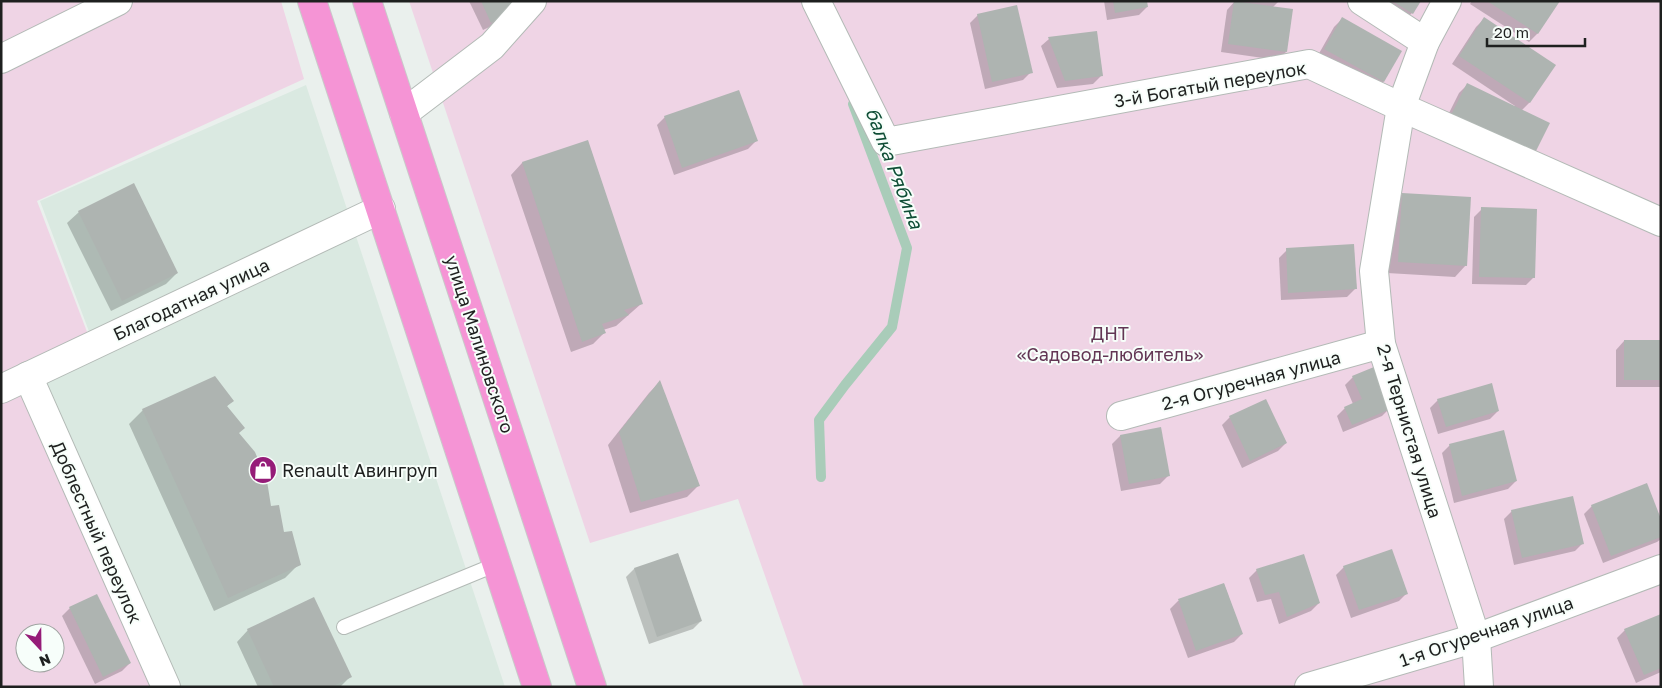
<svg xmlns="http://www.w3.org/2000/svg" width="1662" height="688" font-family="'Golos Text',sans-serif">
<rect width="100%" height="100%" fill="#eaf0ed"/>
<path fill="#dae9e1" d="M306 85 505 687H178L43 384 99 358 40 201Z"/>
<g fill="#efd4e5" fill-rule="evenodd">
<path d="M1 1H99L1 50Z"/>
<path d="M137 1H281L304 79 37 201 89 337 12 372 154 687H1V65ZM25 633H55V663H25Z"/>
<path d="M409 1H1661V687H804L738 499 590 543Z"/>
</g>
<g fill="#0003">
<path d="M469 1H523L517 14 483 30Z"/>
<path d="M1104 1H1146L1147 7 1139 15 1107 20Z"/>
<path d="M1235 1H1279L1273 7 1286 52 1278 60 1221 52 1227 10Z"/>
<path d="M1372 1H1420L1412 13 1404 21Z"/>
<path d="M1472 1H1558L1537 34 1529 42 1470 4Z"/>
<path d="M978 15 1031 72 1023 80 985 89 970 23Z"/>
<path d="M1342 19 1400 51 1383 82 1375 90 1317 57 1334 27Z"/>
<path d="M1484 19 1530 102 1521 111 1443 125 1459 93 1467 85 1514 107 1515 106 1452 64 1476 27Z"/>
<path d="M1096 32 1101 76 1093 84 1057 88 1041 46 1049 39Z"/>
<path d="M665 117 756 141 748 149 674 175 657 125Z"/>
<path d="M587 142 641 304 616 326 603 330 604 333 593 344 571 352 511 175 522 163Z"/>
<path d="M1402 194 1466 265 1455 277 1387 273 1391 206Z"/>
<path d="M1482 209 1534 277 1526 285 1472 284 1474 217Z"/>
<path d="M79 212 177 273 166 284 111 311 67 223Z"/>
<path d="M1287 250 1355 289 1347 297 1281 300 1279 258Z"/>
<path d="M1624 341 1661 342V387H1616V350Z"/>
<path d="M1353 377 1390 408 1382 416 1343 432 1337 416 1345 408 1353 404 1345 385Z"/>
<path d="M660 382 699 485 687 497 630 513 608 445 649 393Z"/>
<path d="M1438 400 1498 411 1490 419 1438 434 1430 408Z"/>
<path d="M232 401 226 407 270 507 299 564 285 578 214 611 129 424 143 410Z"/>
<path d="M1230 417 1286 443 1278 451 1242 468 1222 425Z"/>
<path d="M1160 428 1168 476 1160 484 1121 491 1112 444 1120 436Z"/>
<path d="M1450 445 1516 481 1508 489 1454 503 1442 453Z"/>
<path d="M1592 506 1661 523V539L1657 542 1603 563 1584 514Z"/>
<path d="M1512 511 1583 543 1575 551 1514 565 1504 519Z"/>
<path d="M678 554 701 621 693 629 649 644 626 577 634 569Z"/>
<path d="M1344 567 1407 593 1399 601 1351 618 1336 575Z"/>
<path d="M1257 570 1319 603 1311 611 1279 624 1271 599 1257 602 1249 578Z"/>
<path d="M1224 584 1242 634 1234 642 1188 658 1170 609 1178 601Z"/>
<path d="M70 608 130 663 122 671 95 684 62 616Z"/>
<path d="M1661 616V672L1636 683 1617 638 1625 630Z"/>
<path d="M248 630 350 677 340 687H258L237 642Z"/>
</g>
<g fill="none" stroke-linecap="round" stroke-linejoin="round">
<path stroke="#a9ccb9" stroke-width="10" d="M821 477 819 420 845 385 892 327 907 248 853 104"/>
</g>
<g fill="#aeb4b1">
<path d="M481 1H524L526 6 491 23Z"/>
<path d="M1113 1H1147L1148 7 1115 13Z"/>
<path d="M1234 1 1293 9 1287 52 1228 44Z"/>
<path d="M1392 1H1421L1413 14Z"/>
<path d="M1487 1H1560L1538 34Z"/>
<path d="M1017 5 1033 73 992 82 977 14Z"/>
<path d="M1342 17 1402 51 1384 82 1324 49Z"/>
<path d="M1484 17 1556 65 1530 103 1459 56Z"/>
<path d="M1097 31 1103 76 1065 81 1048 37Z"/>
<path d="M1467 83 1550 123 1533 157 1450 117Z"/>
<path d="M739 90 758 141 682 168 664 116Z"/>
<path d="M588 140 643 304 624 310 629 315 602 324 606 333 582 342 522 162Z"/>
<path d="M134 183 178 273 122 301 78 211Z"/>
<path d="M1402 193 1471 197 1467 266 1398 262Z"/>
<path d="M1481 207 1537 209 1535 278 1479 277Z"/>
<path d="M1354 244 1357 289 1288 293 1286 248Z"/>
<rect x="1624" y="340" width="37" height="40"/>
<path d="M1374 367 1391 409 1352 425 1344 407 1362 399 1352 376Z"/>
<path d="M215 376 234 401 227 406 245 428 239 433 255 452 267 481 271 506 279 505 284 532 292 531 301 565 228 598 142 409Z"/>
<path d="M660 380 700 486 641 502 619 432Z"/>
<path d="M1492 383 1499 411 1446 427 1437 399Z"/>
<path d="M1266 399 1287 443 1250 461 1229 416Z"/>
<path d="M1161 427 1170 476 1129 484 1120 435Z"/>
<path d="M1504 430 1517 481 1462 496 1449 444Z"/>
<path d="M1647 483 1661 519V537L1611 556 1591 505Z"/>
<path d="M1573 496 1584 544 1522 558 1511 510Z"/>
<path d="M1392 549 1408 594 1359 610 1343 566Z"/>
<path d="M678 553 702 621 657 637 634 568Z"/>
<path d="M1304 554 1320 603 1287 617 1279 592 1265 595 1256 569Z"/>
<path d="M1224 583 1243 634 1196 651 1178 599Z"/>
<path d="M97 594 131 663 103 677 69 607Z"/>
<path d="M314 597 352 677 331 687H274L247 629Z"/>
<path d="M1661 614V668L1644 675 1624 629Z"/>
</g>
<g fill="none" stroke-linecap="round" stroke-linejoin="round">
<g stroke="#b3bab6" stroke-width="16">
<path id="lane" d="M344 627 497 564"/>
</g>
<g stroke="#b3bab6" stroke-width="30">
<g id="street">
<path d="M816 1 886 142 1309 64 1401 107 1661 222"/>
<path d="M1362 1 1425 42"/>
<path d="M1447 1 1425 42 1401 107 1374 271 1381 344 1476 638 1479 687"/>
<path d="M1 59 118 1"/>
<path d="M404 113 492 46 532 1"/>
<path d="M28 376 166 687"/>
<path d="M1 389 381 209"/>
<path d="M1121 416 1381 344"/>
<path d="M1309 687 1476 638 1661 569"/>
</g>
</g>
<g stroke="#c9c9c9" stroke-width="30">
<g id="highway">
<path d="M312 1 537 687"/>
<path d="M367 1 592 687"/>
</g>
</g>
<use href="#lane" stroke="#fff" stroke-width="14"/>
<use href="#street" stroke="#fff" stroke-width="28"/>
<use href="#highway" stroke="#f594d5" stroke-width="28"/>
</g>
<defs>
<g id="shop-disc" transform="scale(1.4375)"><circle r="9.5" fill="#951c78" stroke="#f7fefa"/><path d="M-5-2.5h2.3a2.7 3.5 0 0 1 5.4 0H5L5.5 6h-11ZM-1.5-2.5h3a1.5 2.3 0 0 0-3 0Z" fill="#fff"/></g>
</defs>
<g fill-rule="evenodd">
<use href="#shop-disc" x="263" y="470"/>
</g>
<g text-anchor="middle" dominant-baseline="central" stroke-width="4" stroke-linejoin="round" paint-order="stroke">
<g font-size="18" fill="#1e201f" stroke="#f7fefa">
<text transform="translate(1210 84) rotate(-10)">3-й Богатый переулок</text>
<text transform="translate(191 299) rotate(-25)">Благодатная улица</text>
<text transform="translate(480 344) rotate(72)">улица Малиновского</text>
<text transform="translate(1251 380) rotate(-15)">2-я Огуречная улица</text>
<text transform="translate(1410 431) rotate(73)">2-я Тернистая улица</text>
<text transform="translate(97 532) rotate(66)">Доблестный переулок</text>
<text transform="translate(1486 631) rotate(-19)">1-я Огуречная улица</text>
</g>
<g font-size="18" fill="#623654" stroke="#f7fefa">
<text x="1110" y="333">ДНТ<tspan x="1110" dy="21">«Садовод-любитель»</tspan></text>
</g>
<g font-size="18" fill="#1e201f" stroke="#f7fefa" text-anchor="start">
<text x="282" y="470">Renault Авингруп</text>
</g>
<g font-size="19" font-style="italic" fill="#0f4e36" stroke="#f7fefa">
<text transform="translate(895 168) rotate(69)">балка Рябина</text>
</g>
</g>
<rect width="1662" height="688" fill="none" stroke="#1e201f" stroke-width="5"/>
<g transform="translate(40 648) rotate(158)"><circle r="24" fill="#f7fefa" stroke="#a0a5a2"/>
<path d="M0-4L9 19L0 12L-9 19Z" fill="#951c78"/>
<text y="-8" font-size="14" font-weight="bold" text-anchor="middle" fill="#1e201f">N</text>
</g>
<path d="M1487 38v8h98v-8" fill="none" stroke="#1e201f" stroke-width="2.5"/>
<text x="1494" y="38" font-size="15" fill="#1e201f" stroke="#f7fefa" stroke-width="4" paint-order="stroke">20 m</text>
</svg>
